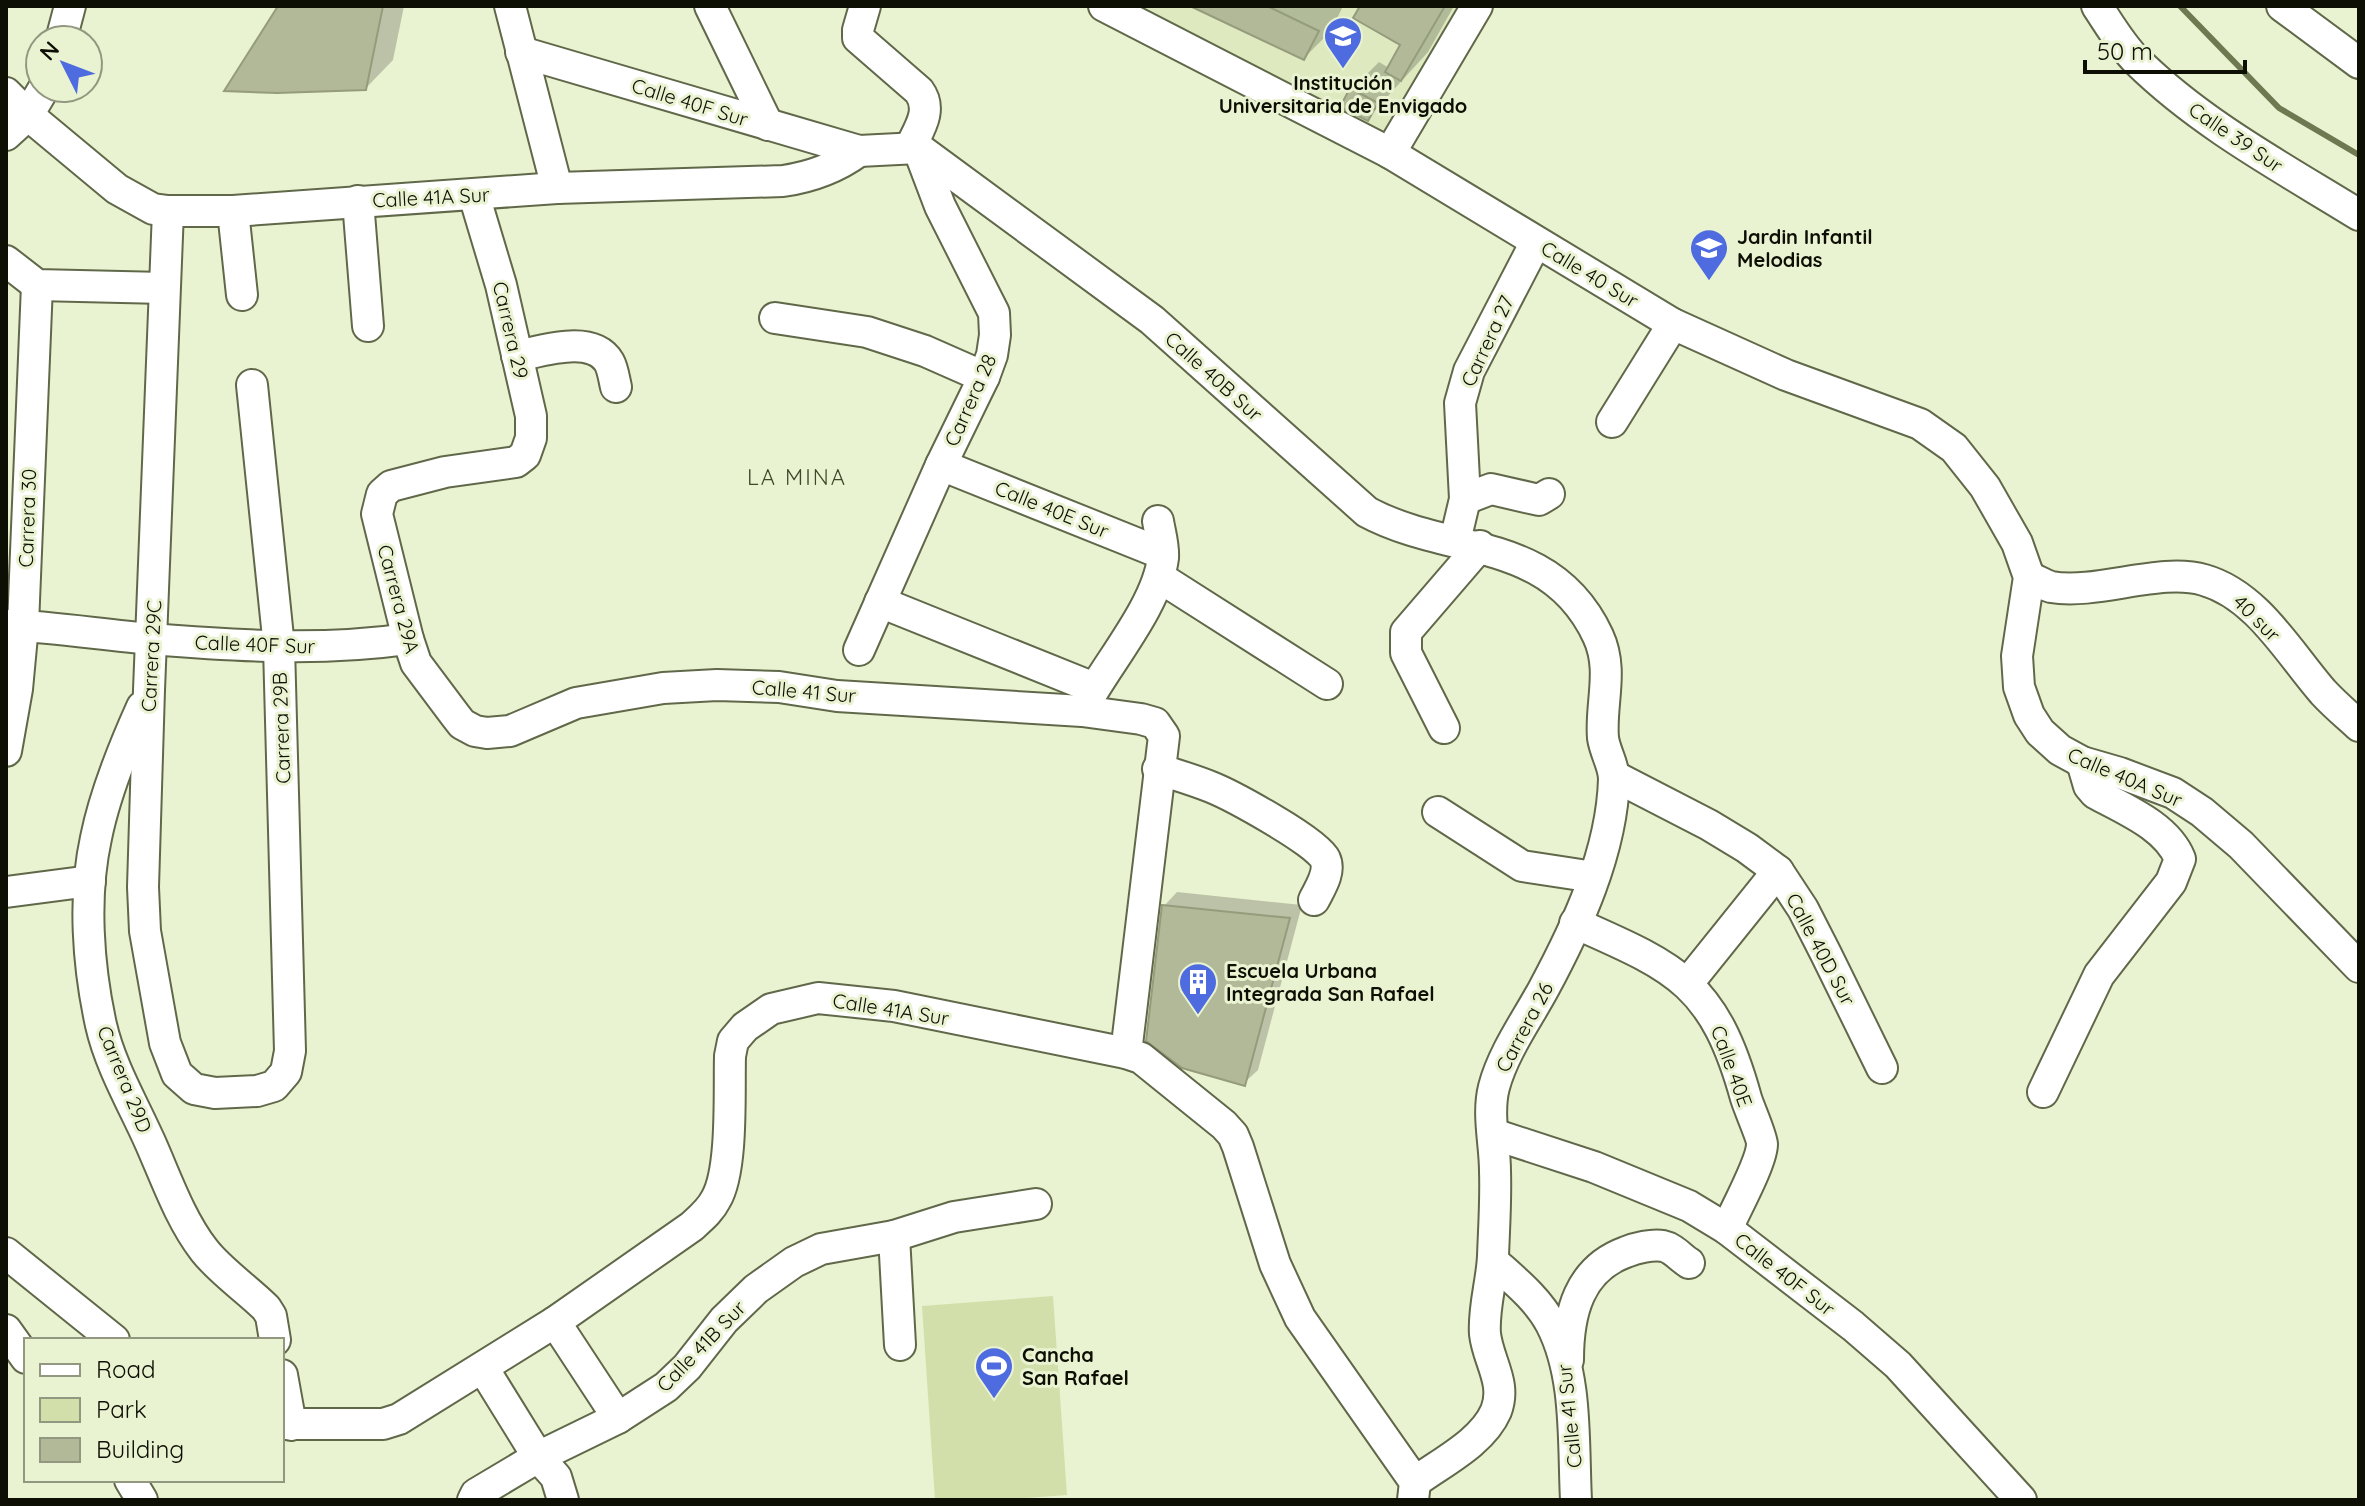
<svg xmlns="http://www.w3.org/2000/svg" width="2365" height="1506" font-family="Quicksand,sans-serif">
<rect width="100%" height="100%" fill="#eaf3d1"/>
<path fill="#dee9c0" d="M1141 6H1460L1387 134Z"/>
<path fill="#d2dfaa" d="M1053 1296 1067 1495 1000 1500H935L922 1306Z"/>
<g fill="#0003">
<path d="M281 6H404L393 60 366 88Z"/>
<path d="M1195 6H1343L1331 31 1304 58Z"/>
<path d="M1362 6H1454L1428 52 1367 119 1352 89 1379 62 1389 68 1403 45Z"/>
<path d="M1177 892 1302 905 1258 1070 1244 1083 1164 906Z"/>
</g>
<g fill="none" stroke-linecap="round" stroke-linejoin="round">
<path stroke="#6f7951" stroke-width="6" d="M2180 6 2279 108 2359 155"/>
</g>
<g fill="#b1b999" stroke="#949c7c" stroke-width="2">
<path d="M278 6H383L366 90 277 93 224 91Z"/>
<path d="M1190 6H1267L1319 31 1304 60Z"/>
<path d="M1360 6H1445L1401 81 1385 72 1400 45 1353 18Z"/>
<path d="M1350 88 1378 103 1368 121 1340 107Z"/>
<path d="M1162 905 1290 918 1245 1086 1182 1068 1146 1041Z"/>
</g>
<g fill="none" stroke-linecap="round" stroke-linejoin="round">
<g stroke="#60684a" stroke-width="34">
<g id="minor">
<path d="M510 6 557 188"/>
<path d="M710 6 768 125"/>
<path d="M865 6 858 30V38L919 91C933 110 919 129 910 148"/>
<path d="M1104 6 1390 153 1673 324 1786 375 1920 424 1954 448 1985 487 2017 543 2029 577 2017 656 2019 687 2029 715 2040 732 2060 750 2082 762 2120 773 2173 793 2202 812 2241 845 2359 967"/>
<path d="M2097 6C2109 24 2121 45 2137 61 2201 124 2283 168 2359 215"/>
<path d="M2282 6 2359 63"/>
<path d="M61 40 70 6"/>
<path d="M521 52 859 151 918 148 1152 320 1367 512C1449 556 1551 535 1598 636 1614 670 1600 704 1603 738 1605 752 1614 766 1614 779 1612 852 1577 927 1543 990 1526 1021 1503 1053 1494 1087 1487 1114 1495 1144 1495 1171 1496 1200 1494 1228 1493 1256 1492 1281 1483 1309 1485 1334 1488 1361 1507 1383 1496 1411 1482 1443 1442 1462 1415 1482"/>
<path d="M6 93 28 115 117 189 153 209 168 211H233L557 188 783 181C811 177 836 168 859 151"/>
<path d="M6 135 28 115 44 88"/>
<path d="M1390 153 1477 6"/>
<path d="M474 195 501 285 531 416V438L525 455 516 462 445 472 391 486 382 494 377 514 408 639 416 663 455 715 462 724 475 731 487 733 510 731 576 703 663 688 717 685 779 687 837 696 1082 711 1141 719 1155 723 1164 736 1126 1053"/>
<path d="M358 201 368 326"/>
<path d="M168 211 149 690 143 887 145 931 165 1043 177 1074 194 1089 215 1093 257 1091 274 1086 286 1072 290 1051 279 647 252 385"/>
<path d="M233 211 242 295"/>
<path d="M6 261 37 285 164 288"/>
<path d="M775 318 867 332 925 351 984 377"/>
<path d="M517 356C543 351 592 334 609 362 613 369 614 379 616 387"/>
<path d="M1612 422 1673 324"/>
<path d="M941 465 1163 554"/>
<path d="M1465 499 1491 489 1539 500 1549 494"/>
<path d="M1455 541 1465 499 1460 403 1469 371 1536 242"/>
<path d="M1159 577 1327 684"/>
<path d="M2029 577C2036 580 2044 585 2051 587 2098 595 2160 567 2204 580 2257 595 2289 653 2323 692 2334 704 2347 715 2359 726"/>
<path d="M880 602 1094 688"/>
<path d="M6 625C55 627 103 635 152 639 237 646 323 651 408 639"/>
<path d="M859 650 941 465 984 377 992 355 995 335 994 313 940 206 918 148"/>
<path d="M1085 705C1108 662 1157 606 1163 558 1164 546 1160 533 1158 521"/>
<path d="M142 707C123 749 105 793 96 838 83 897 88 966 101 1025 110 1065 133 1104 150 1142 166 1178 180 1219 204 1250 220 1271 247 1289 266 1308L271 1316 275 1340"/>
<path d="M1444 728 1406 653V632L1480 546"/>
<path d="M6 751 17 689 23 625 37 285"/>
<path d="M1158 769C1176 775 1194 780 1211 787 1231 795 1318 842 1325 859 1331 872 1320 888 1314 900"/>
<path d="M1614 776 1709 825 1747 848 1778 871 1803 909 1826 954 1882 1068"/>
<path d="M1438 812 1522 866 1594 877"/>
<path d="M6 892 90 881"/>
<path d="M1575 923C1677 968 1714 983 1746 1098 1749 1108 1762 1137 1762 1144 1762 1162 1735 1210 1727 1229"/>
<path d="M1688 983 1778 871"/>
<path d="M2043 1092 2099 975 2171 882 2180 859C2167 826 2124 809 2095 793L2089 786 2082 762"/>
<path d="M1493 1134 1594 1167 1689 1206 1727 1229 1853 1326 1898 1365 2021 1500"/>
<path d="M894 1236 900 1345"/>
<path d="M6 1253 114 1340"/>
<path d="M1493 1261C1514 1280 1538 1299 1551 1324 1578 1376 1573 1443 1576 1500"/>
<path d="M555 1322 618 1418"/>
<path d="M6 1330 26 1358"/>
<path d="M1568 1360C1568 1313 1579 1269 1626 1252 1636 1248 1652 1244 1663 1246 1673 1248 1681 1258 1689 1263"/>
<path d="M483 1368 538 1457 556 1477 563 1500"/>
<path d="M282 1375 291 1425"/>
<path d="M282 1424H383L399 1419 555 1322 691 1227C701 1218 710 1211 716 1199 733 1170 729 1092 730 1056L733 1041 745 1027 771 1009 818 998 894 1006 1126 1053 1141 1058 1224 1125 1233 1135 1238 1147 1275 1264 1300 1318 1415 1482 1413 1500"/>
<path d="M130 1480 142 1500"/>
<path d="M473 1500 476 1494 538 1457 618 1418 666 1387 687 1367 724 1320 756 1289 794 1262 821 1249 894 1236 954 1217 1036 1204"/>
</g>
</g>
<use href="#minor" stroke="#fff" stroke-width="30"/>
</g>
<defs>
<g id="university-pin" transform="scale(2)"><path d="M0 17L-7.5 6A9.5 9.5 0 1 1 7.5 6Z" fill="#4e6bdf" stroke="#eaf3d1"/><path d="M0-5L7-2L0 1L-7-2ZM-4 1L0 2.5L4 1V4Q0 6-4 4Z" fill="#fff"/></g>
<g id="school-pin" transform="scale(2)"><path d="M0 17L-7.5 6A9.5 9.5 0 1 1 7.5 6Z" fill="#4e6bdf" stroke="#eaf3d1"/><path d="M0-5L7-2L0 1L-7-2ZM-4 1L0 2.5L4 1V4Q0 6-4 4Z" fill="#fff"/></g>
<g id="building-pin" transform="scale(2)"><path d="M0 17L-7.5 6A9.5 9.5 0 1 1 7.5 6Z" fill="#4e6bdf" stroke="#eaf3d1"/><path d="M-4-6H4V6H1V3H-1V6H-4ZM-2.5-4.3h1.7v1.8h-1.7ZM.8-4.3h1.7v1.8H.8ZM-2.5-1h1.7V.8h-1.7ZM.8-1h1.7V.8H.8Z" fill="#fff"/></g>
<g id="stadium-pin" transform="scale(2)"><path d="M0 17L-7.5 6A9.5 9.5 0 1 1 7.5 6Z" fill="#4e6bdf" stroke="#eaf3d1"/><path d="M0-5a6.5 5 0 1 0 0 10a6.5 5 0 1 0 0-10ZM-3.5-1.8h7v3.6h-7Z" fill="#fff"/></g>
</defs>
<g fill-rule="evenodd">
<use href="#university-pin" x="1343" y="36"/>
<use href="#school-pin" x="1709" y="248"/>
<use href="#building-pin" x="1198" y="982"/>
<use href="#stadium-pin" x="994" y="1366"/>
</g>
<g text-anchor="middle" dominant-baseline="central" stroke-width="6" stroke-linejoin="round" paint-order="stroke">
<g font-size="20" font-weight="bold" fill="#0d0f05" stroke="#eaf3d1" text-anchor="start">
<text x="1343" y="82" text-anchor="middle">Institución<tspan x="1343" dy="23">Universitaria de Envigado</tspan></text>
<text x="1737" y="236">Jardin Infantil<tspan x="1737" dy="23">Melodias</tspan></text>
<text x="1226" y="970">Escuela Urbana<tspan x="1226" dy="23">Integrada San Rafael</tspan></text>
<text x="1022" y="1354">Cancha<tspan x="1022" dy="23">San Rafael</tspan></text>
</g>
<g font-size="20" fill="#0d0f05" stroke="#eaf3d1">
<text transform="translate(690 102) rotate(17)">Calle 40F Sur</text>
<text transform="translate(2236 137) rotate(34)">Calle 39 Sur</text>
<text transform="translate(431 197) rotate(-3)">Calle 41A Sur</text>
<text transform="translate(1590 274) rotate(31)">Calle 40 Sur</text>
<text transform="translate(511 330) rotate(77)">Carrera 29</text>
<text transform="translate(1487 341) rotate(-65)">Carrera 27</text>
<text transform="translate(1214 376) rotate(42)">Calle 40B Sur</text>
<text transform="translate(970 400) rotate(-66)">Carrera 28</text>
<text transform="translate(1052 509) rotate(22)">Calle 40E Sur</text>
<text transform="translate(27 518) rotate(-88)">Carrera 30</text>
<text transform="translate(399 599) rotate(75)">Carrera 29A</text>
<text transform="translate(2257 618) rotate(45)">40 sur</text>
<text transform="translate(255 644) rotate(2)">Calle 40F Sur</text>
<text transform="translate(151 656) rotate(-87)">Carrera 29C</text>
<text transform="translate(804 691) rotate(5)">Calle 41 Sur</text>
<text transform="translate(281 728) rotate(-92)">Carrera 29B</text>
<text transform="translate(2125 777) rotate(23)">Calle 40A Sur</text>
<text transform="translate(1821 949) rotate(62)">Calle 40D Sur</text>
<text transform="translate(891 1009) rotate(9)">Calle 41A Sur</text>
<text transform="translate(1524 1027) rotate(-62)">Carrera 26</text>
<text transform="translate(1732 1066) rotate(70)">Calle 40E</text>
<text transform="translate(125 1079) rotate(68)">Carrera 29D</text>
<text transform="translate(1785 1274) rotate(38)">Calle 40F Sur</text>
<text transform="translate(701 1346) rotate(-46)">Calle 41B Sur</text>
<text transform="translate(1569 1416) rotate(-96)">Calle 41 Sur</text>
</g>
<g font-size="22" letter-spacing="2" fill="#3f462a" stroke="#eaf3d1">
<text x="797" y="477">LA MINA</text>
</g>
</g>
<rect width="2365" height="1506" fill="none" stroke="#0d0f05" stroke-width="16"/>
<rect x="24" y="1338" width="260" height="144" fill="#eaf3d1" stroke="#92987f" stroke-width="2"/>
<rect x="40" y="1364" width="40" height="12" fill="#ffffff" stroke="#92987f" stroke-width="2"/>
<text x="96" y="1378" font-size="24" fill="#0d0f05">Road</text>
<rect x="40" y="1398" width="40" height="24" fill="#d2dfaa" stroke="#92987f" stroke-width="2"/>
<text x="96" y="1418" font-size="24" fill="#0d0f05">Park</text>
<rect x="40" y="1438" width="40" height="24" fill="#b1b999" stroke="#92987f" stroke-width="2"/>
<text x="96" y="1458" font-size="24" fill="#0d0f05">Building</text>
<g transform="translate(64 64) rotate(312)"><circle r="38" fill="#eaf3d1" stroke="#92987f" stroke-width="2"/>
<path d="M0-6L14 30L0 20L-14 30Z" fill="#4e6bdf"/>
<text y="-12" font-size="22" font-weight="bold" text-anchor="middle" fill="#0d0f05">N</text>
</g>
<path d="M2085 60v12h160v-12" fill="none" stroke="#0d0f05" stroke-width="4"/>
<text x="2097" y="60" font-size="24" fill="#0d0f05" stroke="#eaf3d1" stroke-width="6" paint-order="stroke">50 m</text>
</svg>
